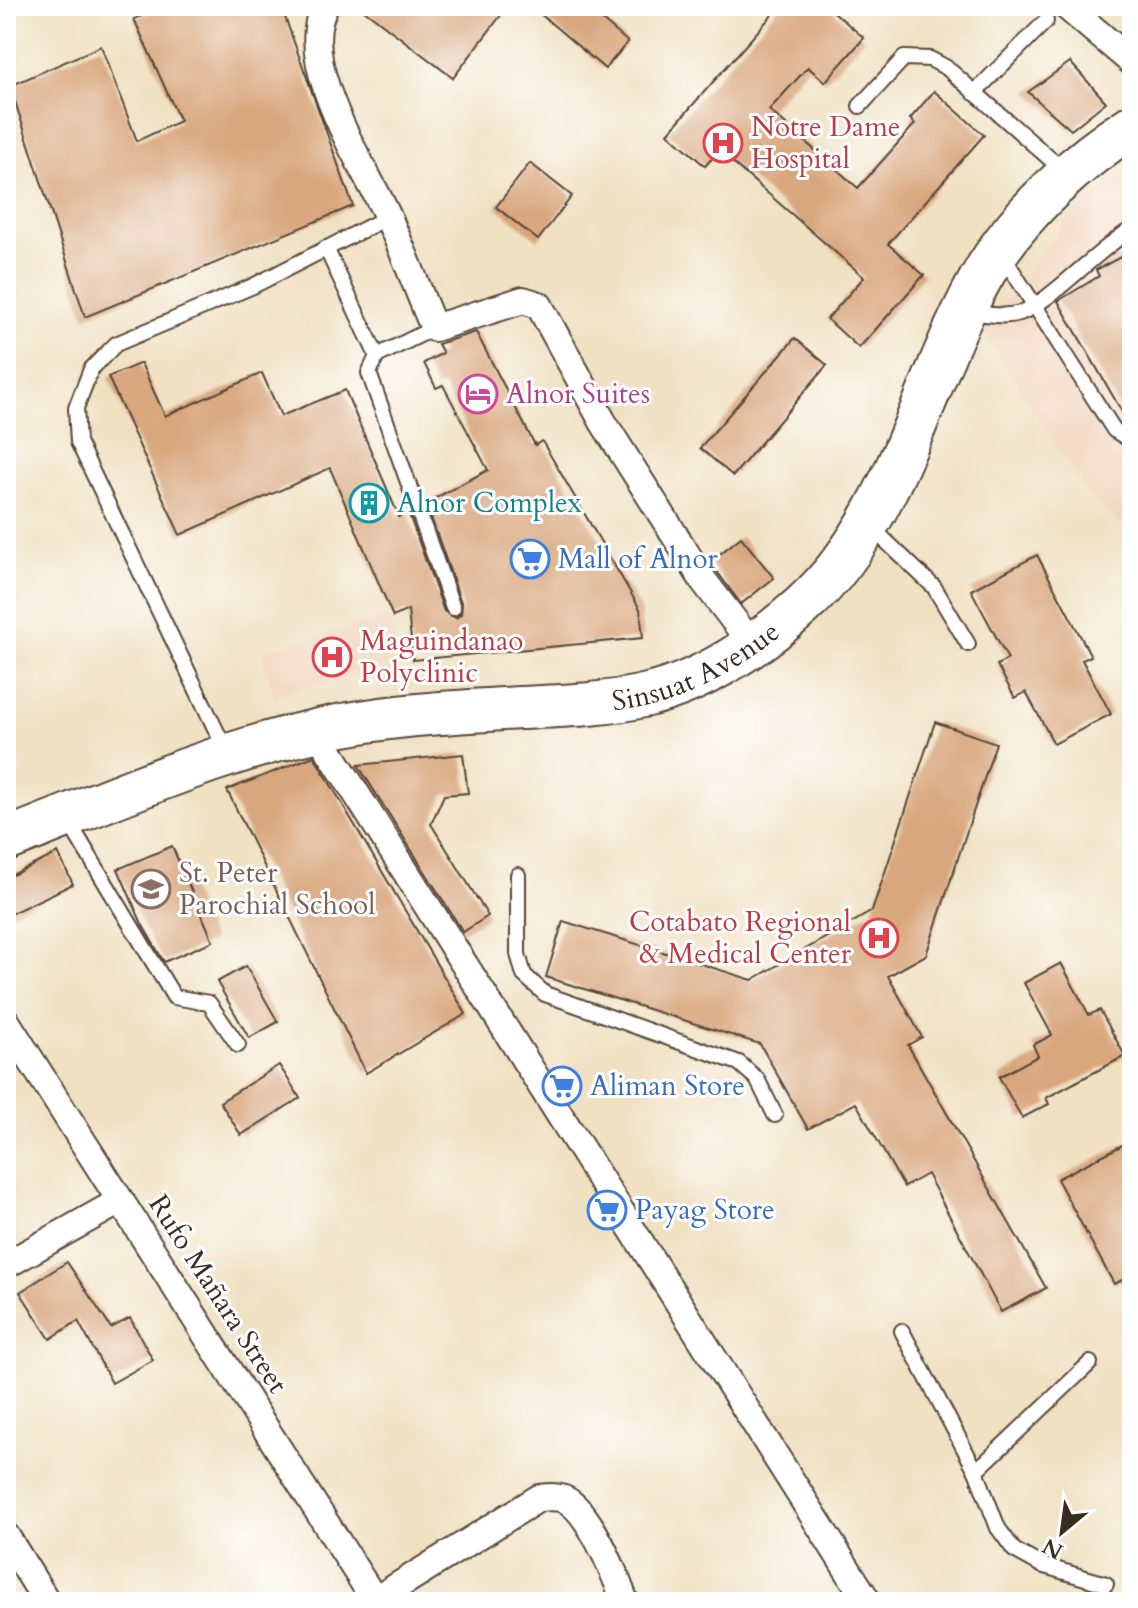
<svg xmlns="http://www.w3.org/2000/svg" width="1138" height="1608" font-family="Cardo,serif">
<rect width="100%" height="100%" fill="#fff"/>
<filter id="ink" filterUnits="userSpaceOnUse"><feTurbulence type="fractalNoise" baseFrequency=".0125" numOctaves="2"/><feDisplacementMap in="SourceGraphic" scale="16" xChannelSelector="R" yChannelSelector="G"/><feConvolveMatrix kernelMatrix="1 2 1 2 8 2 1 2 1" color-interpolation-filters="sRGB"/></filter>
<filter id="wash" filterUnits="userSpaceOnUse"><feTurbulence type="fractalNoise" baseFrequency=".006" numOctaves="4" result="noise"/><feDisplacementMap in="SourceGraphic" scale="32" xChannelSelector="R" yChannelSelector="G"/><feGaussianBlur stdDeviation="1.8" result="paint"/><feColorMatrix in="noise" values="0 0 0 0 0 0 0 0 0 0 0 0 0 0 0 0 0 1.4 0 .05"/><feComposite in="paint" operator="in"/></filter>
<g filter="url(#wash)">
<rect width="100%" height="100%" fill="#f0e1c3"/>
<g fill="#f2d5bd">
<path d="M1132 171V534L1090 498 983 331 1081 201Z"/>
<path d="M389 617 401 662 274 696 262 651Z"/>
</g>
<g id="blocks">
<g fill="#d9a77e">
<path d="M166 6H281L353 206 85 317 10 86 101 46 137 141 180 121 134 19Z"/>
<path d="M359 6H508L453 78Z"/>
<path d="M531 6H586L628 42 605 69Z"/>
<path d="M780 6H827L864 38 825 82 808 67 769 110 858 188 915 124 910 119 934 91 984 135 888 244 924 275 859 348 827 319 864 277 719 151 705 166 668 133Z"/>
<path d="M1070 62 1106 102 1071 130 1028 92Z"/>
<path d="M530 163 572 196 538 240 496 207Z"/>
<path d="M1132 251V429L1058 301 1099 276 1096 270Z"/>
<path d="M476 332 535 445 542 441 640 609 643 638 413 660 408 610 393 617 330 468 180 535 108 377 141 363 165 416 262 373 281 416 345 390 399 517 408 512 444 611 456 618 461 614 462 605 426 503 488 470 443 385 436 388 424 363 443 353 438 344Z"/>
<path d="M795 338 827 365 733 476 700 448Z"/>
<path d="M741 537 774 578 741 604 710 562Z"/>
<path d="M1037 555 1091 656 1082 660 1111 714 1054 744 1026 692 1015 698 997 665 1008 659 971 590Z"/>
<path d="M935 722 996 743 926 955 888 976 922 1037 908 1045 1046 1288 1001 1312 927 1174 904 1187 856 1103 808 1129 760 1044 546 977 563 921 752 980 872 911Z"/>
<path d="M463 754 468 793 444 795 431 824 488 916 463 932 358 765Z"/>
<path d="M314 756 466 1014 366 1073 227 790Z"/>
<path d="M172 846 213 941 164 962 142 924 118 869Z"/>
<path d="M58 853 73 884 6 916V878Z"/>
<path d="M1061 963 1089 1015 1100 1010 1125 1056 1046 1098 1049 1104 1022 1118 999 1077 1038 1056 1033 1045 1052 1035 1024 983Z"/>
<path d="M246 966 278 1022 249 1038 217 982Z"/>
<path d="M279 1065 300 1098 241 1135 220 1102Z"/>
<path d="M1132 1140V1275L1114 1284 1057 1179Z"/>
<path d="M67 1262 111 1328 130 1318 153 1360 112 1383 78 1321 50 1339 20 1292Z"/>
</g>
</g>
</g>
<g filter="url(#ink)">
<use href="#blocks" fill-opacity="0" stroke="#564537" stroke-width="2"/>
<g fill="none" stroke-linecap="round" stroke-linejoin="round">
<g stroke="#564537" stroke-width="18">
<g id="lane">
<path d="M974 93 1046 21"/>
<path d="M860 106 904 58 930 59 947 68 1065 172"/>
<path d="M326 248 377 356"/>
<path d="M1003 256 1114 430 1132 441"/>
<path d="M969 312C986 314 1004 318 1020 313 1048 304 1099 248 1132 229"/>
<path d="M434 328 377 356 369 373 453 608"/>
<path d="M869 525 934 587 968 644"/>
<path d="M226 751 78 442 76 408 91 369 116 344 253 286 388 217"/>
<path d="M67 819 174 997 209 1003 238 1045"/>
<path d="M518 875V954L524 975 545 994 739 1063 757 1079 775 1115"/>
<path d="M902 1331 976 1471 998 1528 1014 1550 1041 1565 1106 1584"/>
<path d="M976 1471 1090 1363"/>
</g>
</g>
<g stroke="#564537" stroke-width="30">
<g id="street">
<path d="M325 6C294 61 363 164 387 215 404 252 418 291 434 328L523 300 539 305 603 422 703 580 752 644"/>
<path d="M1066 6 1132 62"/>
<path d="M316 730 868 1602"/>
<path d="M6 1021 376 1602"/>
<path d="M6 1265 120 1201"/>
<path d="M6 1536 47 1602"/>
<path d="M372 1602 539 1498C548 1497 556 1496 564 1499 590 1510 616 1577 625 1602"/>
</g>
</g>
<g stroke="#564537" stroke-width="46">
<g id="primary">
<path id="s1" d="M6 840C109 800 211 754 319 730 384 715 452 712 519 708 562 706 606 705 648 695 705 681 760 644 803 605 901 516 922 376 988 266 1022 211 1078 160 1132 126"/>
</g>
</g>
<use href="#lane" stroke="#fff" stroke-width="14"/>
<use href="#street" stroke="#fff" stroke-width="26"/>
<use href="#primary" stroke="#fff" stroke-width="42"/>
</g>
</g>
<defs>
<g id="hospital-ring" transform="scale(2)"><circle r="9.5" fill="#fff" stroke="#e0444e" stroke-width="1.5"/><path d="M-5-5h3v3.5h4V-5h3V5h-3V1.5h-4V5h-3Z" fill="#e0444e"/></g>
<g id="hotel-ring" transform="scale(2)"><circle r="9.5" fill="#fff" stroke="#d1479c" stroke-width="1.5"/><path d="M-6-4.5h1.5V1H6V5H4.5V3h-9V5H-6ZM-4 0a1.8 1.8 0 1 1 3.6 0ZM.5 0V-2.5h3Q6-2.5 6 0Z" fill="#d1479c"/></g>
<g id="building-ring" transform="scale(2)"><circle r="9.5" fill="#fff" stroke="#0f9aa8" stroke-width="1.5"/><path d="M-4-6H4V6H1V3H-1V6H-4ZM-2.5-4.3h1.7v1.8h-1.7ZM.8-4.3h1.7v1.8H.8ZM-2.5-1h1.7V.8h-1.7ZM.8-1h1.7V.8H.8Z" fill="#0f9aa8"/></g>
<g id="supermarket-ring" transform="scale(2)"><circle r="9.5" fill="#fff" stroke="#3f7fe0" stroke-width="1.5"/><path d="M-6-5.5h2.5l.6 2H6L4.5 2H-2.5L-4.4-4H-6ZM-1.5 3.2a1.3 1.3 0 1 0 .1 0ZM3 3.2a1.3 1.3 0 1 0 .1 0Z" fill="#3f7fe0"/></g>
<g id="school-ring" transform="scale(2)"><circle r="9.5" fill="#fff" stroke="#8d6e63" stroke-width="1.5"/><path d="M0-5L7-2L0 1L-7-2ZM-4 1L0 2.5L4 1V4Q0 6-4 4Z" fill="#8d6e63"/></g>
</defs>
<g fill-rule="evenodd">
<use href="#hospital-ring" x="723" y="143"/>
<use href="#hotel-ring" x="478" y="394"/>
<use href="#building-ring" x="369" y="503"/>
<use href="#supermarket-ring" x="530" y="559"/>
<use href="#hospital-ring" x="332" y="657"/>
<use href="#school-ring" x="151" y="889"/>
<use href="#hospital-ring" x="879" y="938"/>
<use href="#supermarket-ring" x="562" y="1086"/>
<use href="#supermarket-ring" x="607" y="1210"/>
</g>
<g text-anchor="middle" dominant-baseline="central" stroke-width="6" stroke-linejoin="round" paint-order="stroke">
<g font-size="28" fill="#be3a42" stroke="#fff" text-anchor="start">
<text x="751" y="127">Notre Dame<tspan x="751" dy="32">Hospital</tspan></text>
<text x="360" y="641">Maguindanao<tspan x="360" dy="32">Polyclinic</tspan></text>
<text x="851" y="922" text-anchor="end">Cotabato Regional<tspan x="851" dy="32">&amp; Medical Center</tspan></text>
</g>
<g font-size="28" fill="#b23c85" stroke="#fff" text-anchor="start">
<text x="506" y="394">Alnor Suites</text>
</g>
<g font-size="28" fill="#0d838f" stroke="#fff" text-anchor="start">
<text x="397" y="503">Alnor Complex</text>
</g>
<g font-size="28" fill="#366cbe" stroke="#fff" text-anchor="start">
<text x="558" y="559">Mall of Alnor</text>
<text x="590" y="1086">Aliman Store</text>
<text x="635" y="1210">Payag Store</text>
</g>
<g font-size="28" fill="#3b2a1e" stroke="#fff">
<text stroke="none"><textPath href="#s1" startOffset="718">Sinsuat Avenue</textPath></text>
<text transform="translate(218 1294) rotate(57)">Rufo Mañara Street</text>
</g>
<g font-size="28" fill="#785e54" stroke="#fff" text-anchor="start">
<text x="179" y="873">St. Peter<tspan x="179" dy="32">Parochial School</tspan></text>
</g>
</g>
<rect width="1138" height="1608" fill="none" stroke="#fff" stroke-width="32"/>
<g transform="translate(1062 1532) rotate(209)" stroke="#ffffff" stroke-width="6" paint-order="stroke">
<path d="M0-6L14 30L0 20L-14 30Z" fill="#3b2a1e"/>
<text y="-12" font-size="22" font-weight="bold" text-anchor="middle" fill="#3b2a1e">N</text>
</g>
</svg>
